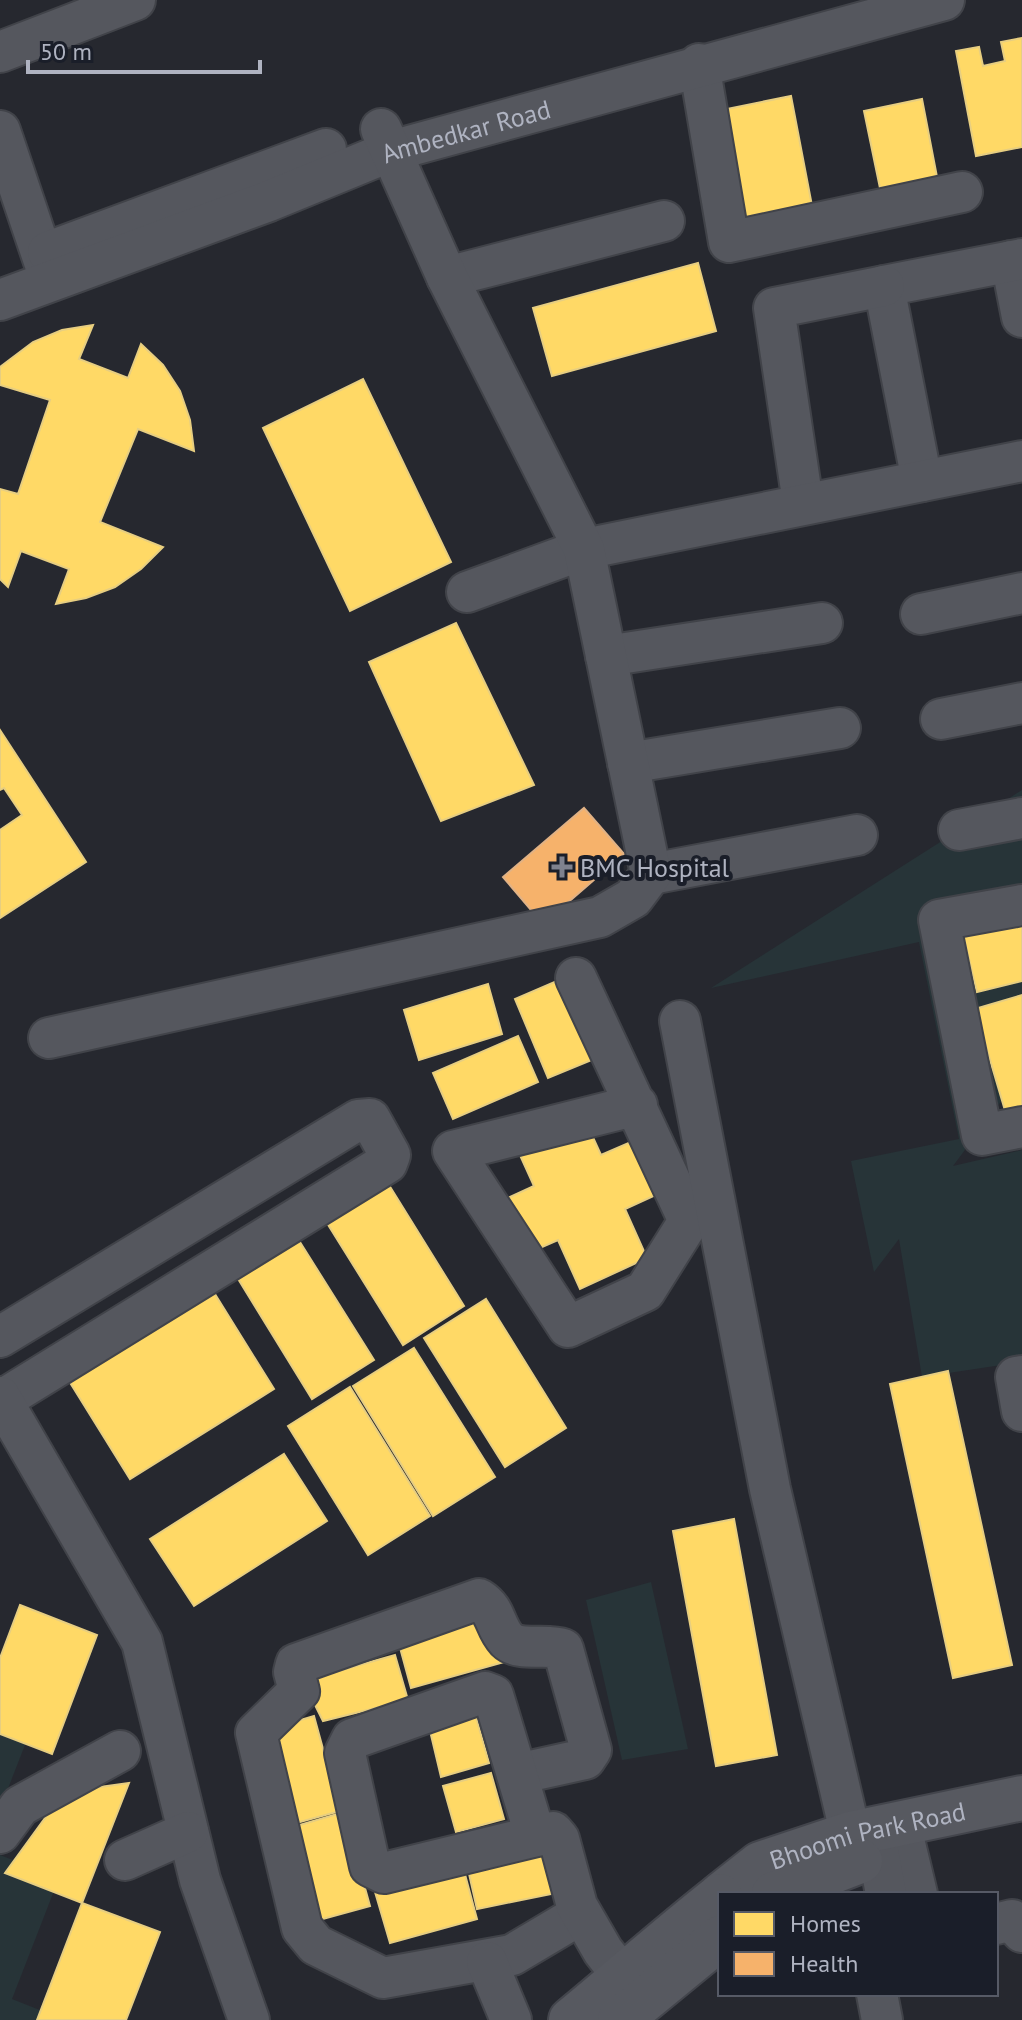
<svg xmlns="http://www.w3.org/2000/svg" width="1022" height="2020" font-family="'PT Sans',sans-serif">
<rect width="100%" height="100%" fill="#26282f"/>
<g fill="#273438">
<path d="M1022 790V1073L953 1166 1022 1150V1362L922 1377 899 1239 874 1272 851 1161 959 1139 919 942 711 988Z"/>
<path d="M651 1582 688 1749 622 1760 586 1600Z"/>
<path d="M0 1715 32 1727 0 1809Z"/>
<path d="M0 1855 59 1878 12 1999 65 2020H0Z"/>
</g>
<g fill="#ffd966" stroke="#e7ce81" stroke-width="2">
<path d="M1022 38V147L976 156 956 51 979 47 983 66 1005 61 1001 42Z"/>
<path d="M791 96 813 211 740 226 717 111Z"/>
<path d="M922 99 937 177 880 188 864 111Z"/>
<path d="M698 263 716 331 552 376 533 308Z"/>
<path d="M93 325 79 359 128 378 141 344 163 365 180 391 190 420 194 451 138 429 100 522 163 547 141 569 115 587 86 598 56 604 69 569 21 551 8 587 0 579V489L18 494 50 400 0 385V367L33 342 62 330Z"/>
<path d="M363 379 451 562 350 611 263 428Z"/>
<path d="M456 623 534 785 441 821 369 662Z"/>
<path d="M0 730 86 862 0 918V830L22 815 4 788 0 790Z"/>
<path d="M1022 915V981L977 992 962 930Z"/>
<path d="M566 977 599 1057 548 1078 515 999Z"/>
<path d="M488 984 502 1034 419 1060 404 1010Z"/>
<path d="M1022 995V1120L1009 1124 975 1009Z"/>
<path d="M518 1036 538 1082 453 1119 433 1073Z"/>
<path d="M586 1122 601 1155 647 1135 671 1188 625 1209 647 1258 580 1289 558 1240 524 1255 499 1202 534 1186 519 1153Z"/>
<path d="M384 1177 464 1306 403 1345 322 1215Z"/>
<path d="M293 1231 374 1360 312 1399 232 1269Z"/>
<path d="M205 1278 274 1389 130 1479 61 1368Z"/>
<path d="M486 1299 566 1428 505 1467 424 1338Z"/>
<path d="M414 1348 495 1477 433 1516 353 1386Z"/>
<path d="M948 1371 1012 1665 953 1678 890 1384Z"/>
<path d="M350 1387 430 1516 368 1555 288 1426Z"/>
<path d="M284 1454 327 1521 194 1606 150 1539Z"/>
<path d="M734 1519 777 1755 716 1766 673 1531Z"/>
<path d="M20 1605 97 1635 52 1754 0 1734V1658Z"/>
<path d="M492 1618 504 1662 411 1688 399 1644Z"/>
<path d="M395 1655 408 1700 323 1721 303 1681Z"/>
<path d="M474 1710 489 1763 441 1777 427 1718Z"/>
<path d="M314 1716 340 1811 289 1825 263 1731Z"/>
<path d="M491 1773 504 1819 456 1832 443 1786Z"/>
<path d="M129 1783 82 1903 5 1873 64 1792Z"/>
<path d="M344 1812 370 1906 319 1920 293 1827Z"/>
<path d="M551 1838 566 1891 477 1909 467 1865Z"/>
<path d="M463 1867 477 1919 390 1943 375 1892Z"/>
<path d="M82 1903 160 1932 126 2020H37Z"/>
</g>
<path fill="#f6b26b" stroke="#e1b285" stroke-width="2" d="M584 808 624 854 543 924 503 877Z"/>
<g fill="none" stroke-linecap="round" stroke-linejoin="round">
<g stroke="#414349" stroke-width="44">
<g id="minor">
<path d="M0 52 135 0"/>
<path d="M699 64 729 242 962 192"/>
<path d="M0 131 50 279"/>
<path d="M48 252 326 149"/>
<path d="M1011 261 1022 317"/>
<path d="M447 277 664 221"/>
<path id="s1" d="M0 300 269 201 391 151 944 0"/>
<path d="M922 481 884 286 1022 259"/>
<path d="M803 503 774 308 884 286"/>
<path d="M467 592 584 549 1022 461"/>
<path d="M921 614 1022 593"/>
<path d="M606 656 822 623"/>
<path d="M941 719 1022 703"/>
<path d="M628 763 840 728"/>
<path d="M959 830 1022 818"/>
<path d="M651 874 857 835"/>
<path d="M1022 905 939 920 982 1135 1022 1127"/>
<path d="M576 978 689 1221 645 1291 568 1327 453 1151 637 1105"/>
<path d="M680 1021 770 1489 857 1862"/>
<path d="M49 1038 600 917 633 898 651 874 584 549 447 277 381 129"/>
<path d="M0 1337 358 1120 370 1119 390 1155 387 1163 2 1400"/>
<path d="M1022 1376 1016 1377 1022 1411"/>
<path d="M0 1397 142 1642 200 1880 249 2020"/>
<path d="M517 1774 585 1759 591 1750 563 1649C547 1643 519 1652 507 1640 494 1626 497 1610 479 1599L296 1664 294 1672 299 1691 256 1733 302 1928 316 1945 383 1978 512 1955 581 1914"/>
<path d="M900 1823 917 1894"/>
<path d="M874 1829 886 1894"/>
<path d="M0 1833 20 1806 120 1751"/>
<path d="M535 1835 493 1695 485 1692 352 1739 345 1753 370 1866 384 1873 553 1832 559 1839 577 1906 603 1951 642 2001"/>
<path d="M125 1860 188 1832"/>
<path d="M996 1924 1012 1920 1022 1932"/>
<path d="M487 1962 511 2020"/>
<path d="M877 1994 882 2020"/>
</g>
</g>
<g stroke="#43454c" stroke-width="48">
<g id="major">
<path id="s2" d="M722 1894 760 1864 850 1834 1022 1798"/>
<path d="M774 1894 860 1861"/>
<path d="M571 2020C621 1979 669 1936 720 1896"/>
<path d="M620 2020 720 1938"/>
</g>
</g>
<use href="#minor" stroke="#55575e" stroke-width="40"/>
<use href="#major" stroke="#575960" stroke-width="44"/>
</g>
<path fill="#7f828e" stroke="#1a1e29" stroke-width="3" d="M558 855h8v8h8v8h-8v8h-8v-8h-8v-8h8z"/>
<g text-anchor="middle" dominant-baseline="central" stroke-width="8" stroke-linejoin="round" paint-order="stroke">
<g font-size="26" fill="#afb3c1" stroke="#1a1e29">
<text stroke="none"><textPath href="#s1" startOffset="496">Ambedkar Road</textPath></text>
<text stroke="none"><textPath href="#s2" startOffset="160">Bhoomi Park Road</textPath></text>
</g>
<g font-size="26" fill="#afb3c1" stroke="#1a1e29" text-anchor="start">
<text x="580" y="867">BMC Hospital</text>
</g>
</g>
<rect x="718" y="1892" width="280" height="104" fill="#1a1e29" stroke="#565a66" stroke-width="2"/>
<rect x="734" y="1912" width="40" height="24" fill="#ffd966" stroke="#565a66" stroke-width="2"/>
<text x="790" y="1932" font-size="24" fill="#afb3c1">Homes</text>
<rect x="734" y="1952" width="40" height="24" fill="#f6b26b" stroke="#565a66" stroke-width="2"/>
<text x="790" y="1972" font-size="24" fill="#afb3c1">Health</text>
<path d="M28 60v12h232v-12" fill="none" stroke="#afb3c1" stroke-width="4"/>
<text x="40" y="60" font-size="24" fill="#afb3c1" stroke="#1a1e29" stroke-width="6" paint-order="stroke">50 m</text>
</svg>
